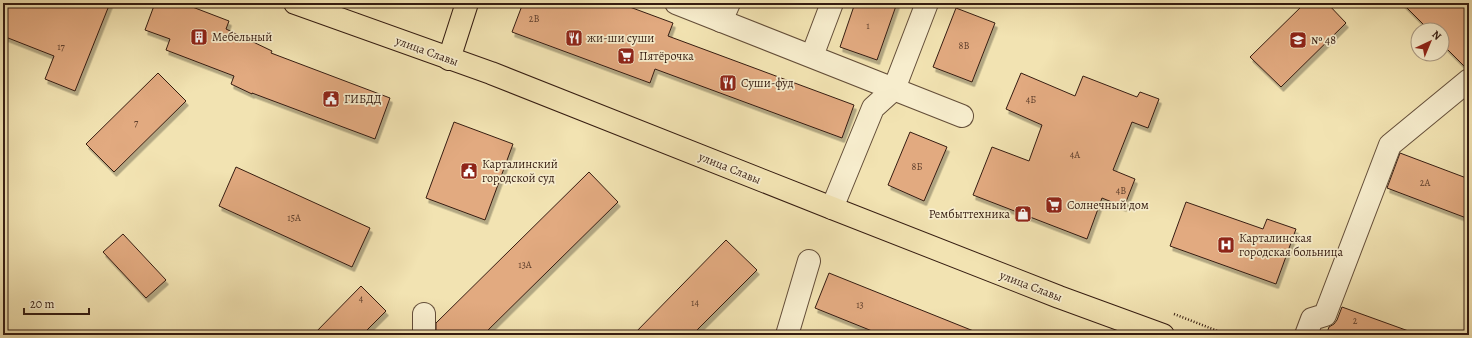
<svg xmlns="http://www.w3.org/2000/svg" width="1472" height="338" font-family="Alegreya,serif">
<defs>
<filter id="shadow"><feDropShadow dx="2.5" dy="4.5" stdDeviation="0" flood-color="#0004"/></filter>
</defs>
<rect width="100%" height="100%" fill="#f2e3b2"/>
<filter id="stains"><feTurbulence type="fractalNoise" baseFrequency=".005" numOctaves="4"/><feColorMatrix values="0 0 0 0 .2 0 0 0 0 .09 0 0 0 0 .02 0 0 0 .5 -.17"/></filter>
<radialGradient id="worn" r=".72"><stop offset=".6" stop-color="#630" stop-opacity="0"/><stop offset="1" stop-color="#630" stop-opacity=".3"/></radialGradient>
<g fill="#e2aa80" stroke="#351c11" filter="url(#shadow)">
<path d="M3 3H110L75 91 45 79 54 56 3 36Z"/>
<path d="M155 3H182L229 21 226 29 272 51 271 53 390 98 375 139 252 93V94L231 84 234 76 166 50 170 39 145 30Z"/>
<path d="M523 3H619L673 23 668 36 854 105 842 138 655 69 650 83 512 32Z"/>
<path d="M855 3H897L877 60 840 47Z"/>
<path d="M1305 3H1327L1346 23 1281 87 1250 57Z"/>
<path d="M1402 3H1469V68H1466L1442 44V30H1429Z"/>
<path d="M956 8 995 23 972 82 933 67Z"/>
<path d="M158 73 186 101 114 172 86 144Z"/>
<path d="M1021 73 1075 96 1083 76 1137 97 1140 92 1159 99 1148 128 1132 122 1113 170 1135 179 1124 207 1102 198 1087 239 973 195 992 147 1029 161 1042 125 1006 109Z"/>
<path d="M454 122 513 144 485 220 426 198Z"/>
<path d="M910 132 947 147 924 201 888 185Z"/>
<path d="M1400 153 1469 179V219L1387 188Z"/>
<path d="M236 167 370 228 352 267 219 206Z"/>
<path d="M589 172 618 202 483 335H440L436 331V323Z"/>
<path d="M1186 202 1263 229 1267 219 1296 229 1276 284 1170 246Z"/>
<path d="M123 234 166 280 146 298 103 252Z"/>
<path d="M726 240 757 270 692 335H633Z"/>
<path d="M829 273 981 334V335H882L815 308Z"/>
<path d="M361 286 386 311 362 335H313Z"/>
<path d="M1342 307 1414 333V335H1326L1329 327 1334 324 1337 320Z"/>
</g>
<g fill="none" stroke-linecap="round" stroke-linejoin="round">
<g stroke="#644e39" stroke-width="24">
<g id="minor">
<path d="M676 3 962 116"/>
<path d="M721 21 729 3"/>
<path d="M812 56 832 3"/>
<path d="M832 208 873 108 894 89 927 3"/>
<path d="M424 314V335"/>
<path d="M787 335 809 261"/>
<path d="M1306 335 1312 319 1325 315 1390 145 1469 80"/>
</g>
</g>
<g stroke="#351c11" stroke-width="24">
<g id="major">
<path d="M295 3 491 73 832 208 1059 297 1163 335"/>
<path d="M449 59 467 3"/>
</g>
</g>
<path stroke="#351c11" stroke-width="2.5" stroke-dasharray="1 2" stroke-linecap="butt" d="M1174 314 1228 335"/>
<use href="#minor" stroke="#f7edcd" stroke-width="22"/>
<use href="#major" stroke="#f2e3b2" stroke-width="22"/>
</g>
<defs>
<g id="building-square" transform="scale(0.9)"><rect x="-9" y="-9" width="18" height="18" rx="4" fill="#8f2418" stroke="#f7edcd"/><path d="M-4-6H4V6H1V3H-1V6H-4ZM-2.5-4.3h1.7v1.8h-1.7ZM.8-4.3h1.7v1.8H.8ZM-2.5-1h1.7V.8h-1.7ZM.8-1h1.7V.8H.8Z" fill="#fff"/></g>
<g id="restaurant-square" transform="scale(0.9)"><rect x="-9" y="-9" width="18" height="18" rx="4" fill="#8f2418" stroke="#f7edcd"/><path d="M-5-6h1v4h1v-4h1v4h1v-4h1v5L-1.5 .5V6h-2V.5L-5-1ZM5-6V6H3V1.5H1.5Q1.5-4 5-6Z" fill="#fff"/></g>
<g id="school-square" transform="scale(0.9)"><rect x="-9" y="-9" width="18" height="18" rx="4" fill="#8f2418" stroke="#f7edcd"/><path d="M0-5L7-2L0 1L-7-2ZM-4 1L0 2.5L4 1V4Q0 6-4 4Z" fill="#fff"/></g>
<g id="supermarket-square" transform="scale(0.9)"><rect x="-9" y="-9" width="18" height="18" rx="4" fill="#8f2418" stroke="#f7edcd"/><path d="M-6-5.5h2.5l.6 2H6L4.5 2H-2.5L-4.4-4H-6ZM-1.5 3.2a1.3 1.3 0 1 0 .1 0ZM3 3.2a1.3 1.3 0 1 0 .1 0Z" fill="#fff"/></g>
<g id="civic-square" transform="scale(0.9)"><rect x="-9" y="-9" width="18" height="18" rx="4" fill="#8f2418" stroke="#f7edcd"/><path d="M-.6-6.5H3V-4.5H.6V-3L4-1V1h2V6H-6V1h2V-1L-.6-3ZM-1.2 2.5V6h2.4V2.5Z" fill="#fff"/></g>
<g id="shop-square" transform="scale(0.9)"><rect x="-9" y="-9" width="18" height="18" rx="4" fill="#8f2418" stroke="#f7edcd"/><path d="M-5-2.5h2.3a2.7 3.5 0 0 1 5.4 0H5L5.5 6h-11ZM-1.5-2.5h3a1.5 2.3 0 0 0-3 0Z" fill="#fff"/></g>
<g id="hospital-square" transform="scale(0.9)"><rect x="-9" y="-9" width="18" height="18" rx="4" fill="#8f2418" stroke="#f7edcd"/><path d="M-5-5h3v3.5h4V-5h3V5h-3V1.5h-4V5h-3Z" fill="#fff"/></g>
</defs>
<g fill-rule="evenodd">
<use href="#building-square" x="199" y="37"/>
<use href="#restaurant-square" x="574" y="38"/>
<use href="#school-square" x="1298" y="40"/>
<use href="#supermarket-square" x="626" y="56"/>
<use href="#restaurant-square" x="728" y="83"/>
<use href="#civic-square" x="331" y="99"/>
<use href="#civic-square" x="469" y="171"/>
<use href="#supermarket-square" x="1054" y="205"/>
<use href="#shop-square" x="1023" y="214"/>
<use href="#hospital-square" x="1226" y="245"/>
</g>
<g text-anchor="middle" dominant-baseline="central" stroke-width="3.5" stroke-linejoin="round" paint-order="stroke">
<g font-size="10" fill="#60402d">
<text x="534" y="18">2В</text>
<text x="868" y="25">1</text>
<text x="964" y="45">8В</text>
<text x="61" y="46">17</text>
<text x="1031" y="99">4Б</text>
<text x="136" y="122">7</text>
<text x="1075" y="154">4А</text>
<text x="917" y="166">8Б</text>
<text x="1425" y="182">2А</text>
<text x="1121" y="190">4В</text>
<text x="294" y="217">15А</text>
<text x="525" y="264">13А</text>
<text x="361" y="298">4</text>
<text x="695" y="302">14</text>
<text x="860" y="304">13</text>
<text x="1355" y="320">2</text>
</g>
<g font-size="12" fill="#351c11" stroke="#f7edcd" text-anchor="start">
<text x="212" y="37">Мебельный</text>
<text x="587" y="38">жи-ши суши</text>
<text x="1311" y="40">№ 48</text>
<text x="639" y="56">Пятёрочка</text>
<text x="741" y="83">Суши-фуд</text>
<text x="344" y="99">ГИБДД</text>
<text x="482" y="164">Карталинский<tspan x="482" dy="14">городской суд</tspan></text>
<text x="1067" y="205">Солнечный дом</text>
<text x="1010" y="214" text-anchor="end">Рембыттехника</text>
<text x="1239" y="238">Карталинская<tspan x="1239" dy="14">городская больница</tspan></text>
</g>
<g font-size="12" fill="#351c11" stroke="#f7edcd">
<text transform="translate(427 51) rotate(20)">улица Славы</text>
<text transform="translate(730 168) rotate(22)">улица Славы</text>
<text transform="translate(1031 286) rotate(21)">улица Славы</text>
</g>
</g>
<rect width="1472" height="338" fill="none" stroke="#f2e3b2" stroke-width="16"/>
<rect x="4" y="4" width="1464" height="330" fill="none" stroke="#351c11" stroke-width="2"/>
<rect x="8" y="8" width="1456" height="322" fill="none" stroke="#351c11"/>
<g transform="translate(1430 42) rotate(44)"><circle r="19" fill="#f7edcd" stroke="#a99982"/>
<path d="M0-3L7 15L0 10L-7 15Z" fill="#8f2418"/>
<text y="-6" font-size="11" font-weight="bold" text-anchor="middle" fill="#351c11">N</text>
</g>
<path d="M24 308v6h65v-6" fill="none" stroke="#351c11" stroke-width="2"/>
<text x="30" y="308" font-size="12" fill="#351c11" stroke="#f7edcd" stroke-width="3" paint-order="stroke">20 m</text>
<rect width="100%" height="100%" filter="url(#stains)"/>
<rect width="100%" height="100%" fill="url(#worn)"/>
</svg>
